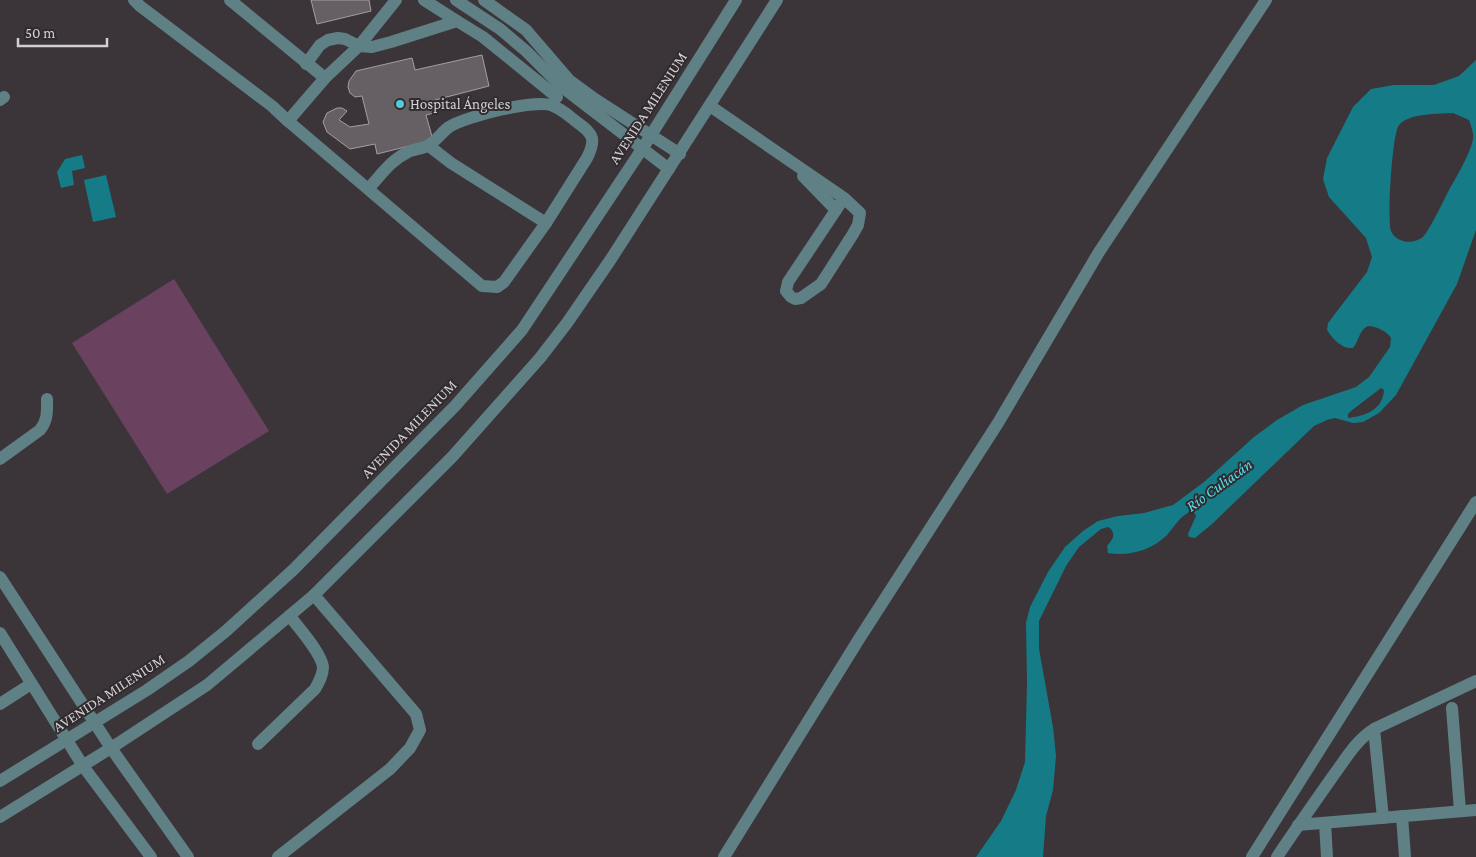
<svg xmlns="http://www.w3.org/2000/svg" width="1476" height="857" font-family="'Crimson Pro',serif">
<rect width="100%" height="100%" fill="#3b3539"/>
<path fill="#6b4160" d="M174 279 269 431 167 494 72 343Z"/>
<g fill="#157b86" fill-rule="evenodd">
<path d="M1476 60V230L1457 284 1396 395 1379 413 1363 422 1353 423 1335 418 1327 420 1314 426 1212 524 1195 538 1189 537 1188 534 1196 516 1193 511C1182 513 1174 527 1167 535 1152 550 1128 557 1108 553L1107 546C1112 540 1116 536 1111 529L1108 527 1101 529 1079 547 1066 566 1039 621V649L1053 727 1056 756 1053 790 1046 816 1043 857H976L1001 821 1016 790 1025 762 1027 683 1026 623 1030 607 1048 572 1065 547 1083 531 1098 521 1118 516 1144 513 1173 505 1204 482 1254 437 1277 420 1303 405 1356 387 1369 377 1390 347 1391 338C1387 331 1376 326 1368 326 1359 330 1359 341 1353 348 1341 349 1333 339 1327 330L1328 323 1367 272 1372 257 1366 238 1329 197 1323 179 1327 158 1353 107 1371 89 1394 85H1434L1459 76ZM1453 113 1469 120C1471 126 1474 133 1473 139 1471 152 1456 178 1449 190 1444 200 1429 231 1423 237 1413 245 1396 243 1391 231 1387 220 1392 133 1399 125 1409 113 1438 114 1453 113ZM1381 388 1384 390C1383 410 1365 416 1348 418V414L1351 411Z"/>
<path d="M82 155 85 168 72 171 74 185 61 188 57 172 65 159Z"/>
<path d="M106 175 116 217 93 222 84 180Z"/>
</g>
<g fill="#665f64" stroke="#a49da2">
<path d="M311 0H369L371 11 317 24Z"/>
<path d="M482 55 489 86 435 100 438 112 426 115 433 140 377 154 375 144 350 149 327 132 323 122 327 113 337 108H342L347 111 339 120 350 127 369 124 362 96 355 97 350 93 348 87 349 81 356 71 412 58 415 70Z"/>
</g>
<g fill="none" stroke-linecap="round" stroke-linejoin="round">
<g stroke="#5f8185" stroke-width="12">
<path d="M134 0 140 6 272 106 288 121 325 78"/>
<path d="M230 0 325 78 359 46 396 0"/>
<path d="M424 0 457 21"/>
<path d="M456 0 500 29 526 51 562 87 669 169"/>
<path d="M484 0 526 30 569 80 595 99 680 154"/>
<path d="M306 64 320 45 328 40 338 38 345 39 359 46 372 47 391 42 457 21 483 37 557 97"/>
<path d="M0 100 4 97"/>
<path d="M710 106 844 198 860 213 858 225 853 234 821 284 801 298 795 299 791 297 786 291 788 282 844 198"/>
<path d="M288 121 482 286 497 287 504 282 546 223 451 163 429 146"/>
<path d="M803 176 836 210"/>
<path d="M369 188C381 175 391 160 408 152 414 149 423 149 429 145 437 140 442 132 449 127 464 117 537 98 553 106 562 109 570 117 578 123 594 134 596 140 587 158L546 223"/>
<path d="M0 459 40 430C48 420 47 411 47 399"/>
<path d="M0 577 111 748 188 857"/>
<path d="M0 633 83 766 151 857"/>
<path d="M0 704 31 684"/>
<path d="M1452 708 1460 811"/>
<path d="M1374 729 1383 818"/>
<path d="M258 744 315 689C319 682 323 675 323 667 321 652 299 629 290 616"/>
<path d="M0 781 147 690 189 661 226 631 293 570 455 406 522 330 646 143 736 0"/>
<path d="M1402 816 1405 857"/>
<path d="M0 817 111 748 207 685 314 595 453 456 540 358 567 323 611 259 777 0"/>
<path d="M1325 823 1327 857"/>
<path d="M1298 825 1476 810"/>
<path d="M278 857 390 769 410 748 420 730 416 714 314 595"/>
<path d="M724 857 859 639 998 423 1099 252 1266 0"/>
<path d="M1252 857 1476 502"/>
<path d="M1277 857C1295 830 1314 803 1333 776 1345 760 1356 740 1374 729L1476 681"/>
</g>
</g>
<circle fill="#52cbd9" stroke="#302b2e" stroke-width="2" cx="400" cy="104" r="5"/>
<g text-anchor="middle" dominant-baseline="central" stroke-width="4" stroke-linejoin="round" paint-order="stroke">
<g font-size="15" fill="#d4d0d2" stroke="#302b2e" text-anchor="start">
<text x="410" y="104">Hospital Ángeles</text>
</g>
<g font-size="15" fill="#d4d0d2" stroke="#302b2e">
<text transform="translate(648 108) rotate(-57)">AVENIDA MILENIUM</text>
<text transform="translate(409 429) rotate(-46)">AVENIDA MILENIUM</text>
<text transform="translate(109 693) rotate(-33)">AVENIDA MILENIUM</text>
</g>
<g font-size="16" font-style="italic" fill="#59deee" stroke="#302b2e">
<text transform="translate(1219 485) rotate(-36)">Río Culiacán</text>
</g>
</g>
<path d="M18 38v8h89v-8" fill="none" stroke="#d4d0d2" stroke-width="2.5"/>
<text x="25" y="38" font-size="15" fill="#d4d0d2" stroke="#302b2e" stroke-width="4" paint-order="stroke">50 m</text>
</svg>
